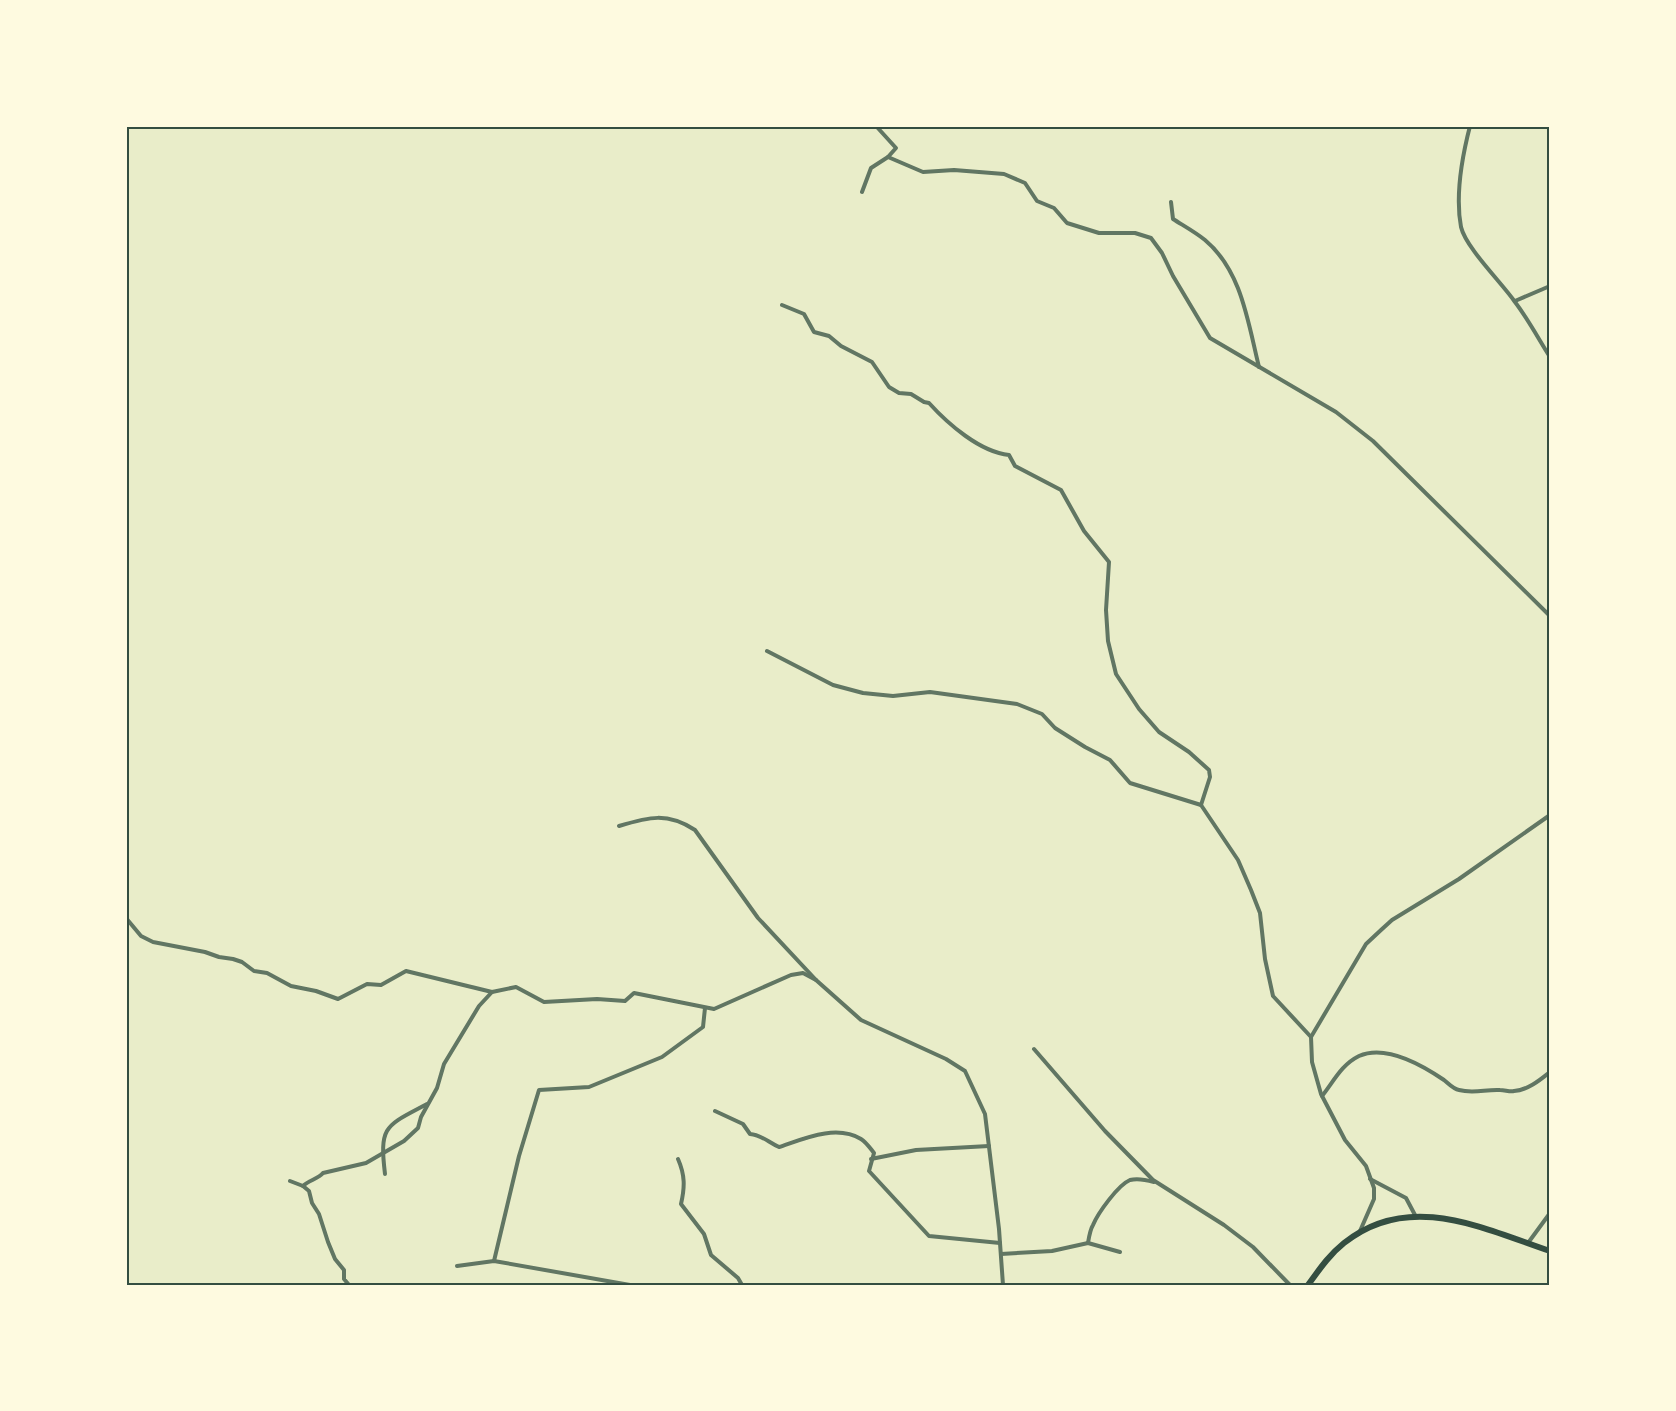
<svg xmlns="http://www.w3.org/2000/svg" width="1676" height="1411" font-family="Commissioner,sans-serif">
<rect width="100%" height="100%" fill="#e9edc9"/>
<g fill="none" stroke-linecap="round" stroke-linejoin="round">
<g stroke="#617663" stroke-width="4">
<path d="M876 126 896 148 888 157"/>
<path d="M1470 126C1462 157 1455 195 1461 227 1466 248 1502 283 1515 302 1528 319 1538 338 1550 357"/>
<path d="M862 192 871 168 888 157 923 172 954 170 1004 174 1025 183 1037 201 1054 208 1067 223 1099 233H1135L1151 238 1162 253 1173 276 1210 338 1336 412 1373 441 1550 616"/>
<path d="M1171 202 1173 219C1184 226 1195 232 1205 240 1242 271 1248 323 1259 367"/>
<path d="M1515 301 1550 286"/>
<path d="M782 305 804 314 814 332 829 336 841 346 872 362 889 387 899 393 911 394 924 402 929 403C948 424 980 452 1009 455L1015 466 1061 490 1084 531 1109 562 1106 610 1108 641 1116 674 1139 709 1159 732 1189 752 1209 770 1210 777 1201 805"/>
<path d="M767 651 833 685 863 693 893 696 930 692 1017 704 1042 714 1055 728 1085 747 1110 760 1130 783 1201 805 1238 860 1251 890 1260 913 1265 959 1273 996 1311 1037"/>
<path d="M619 826C649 817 667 812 695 830L758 918 816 980 861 1020 946 1059 965 1071 985 1114 999 1229 1003 1285"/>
<path d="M126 918 141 936 153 942 205 952 219 957 233 959 242 962 254 971 267 973 291 986 316 991 338 999 367 984 381 985 406 971 492 992 516 987 544 1002 597 999 625 1001 634 993 714 1009 791 975 803 973 816 980"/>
<path d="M1034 1049 1105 1131 1153 1180 1224 1225 1253 1247 1290 1285"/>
<path d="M1322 1096C1334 1081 1341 1065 1359 1056 1386 1044 1422 1065 1444 1080 1449 1084 1453 1089 1459 1090 1474 1094 1486 1089 1500 1090 1505 1090 1510 1092 1514 1091 1528 1090 1540 1080 1550 1072"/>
<path d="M715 1111 743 1124 750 1134C762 1135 768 1142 779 1147 803 1139 836 1124 861 1139 866 1142 870 1148 874 1153L869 1171 929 1236 1000 1243"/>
<path d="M678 1159C685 1175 685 1187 681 1204L704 1234 711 1255 738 1278 742 1285"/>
<path d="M871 1159 916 1150 989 1146"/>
<path d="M385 1174C379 1125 386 1126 427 1104"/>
<path d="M1370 1179 1406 1198 1415 1215"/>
<path d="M290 1181 303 1186 309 1191 312 1203 319 1214 328 1242 335 1259 344 1270V1279L349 1285"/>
<path d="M303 1186C309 1180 318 1179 323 1173L366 1163 404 1141 418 1128 421 1117 437 1088 444 1064 479 1006 492 992"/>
<path d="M1360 1231 1374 1199V1188L1366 1166 1345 1140 1321 1094 1312 1062 1311 1037 1366 944 1381 930 1392 920 1459 879 1550 815"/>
<path d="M1088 1243C1089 1237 1090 1230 1093 1225 1098 1213 1118 1185 1130 1180 1137 1178 1147 1180 1154 1182"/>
<path d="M1528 1243 1550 1213"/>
<path d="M1001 1254 1052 1251 1088 1243 1120 1252"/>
<path d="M494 1261 519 1156 539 1090 589 1087 662 1057 703 1027 705 1008"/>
<path d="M457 1266 494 1261 630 1285"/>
<path d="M216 1285H226"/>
</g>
<path stroke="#344e41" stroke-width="6" d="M1308 1285C1319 1270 1329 1255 1344 1243 1409 1191 1482 1228 1550 1251"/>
</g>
<rect width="1676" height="1411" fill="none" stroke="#fefae0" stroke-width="255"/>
<rect x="128" y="128" width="1420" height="1156" fill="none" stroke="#344e41" stroke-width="2"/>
</svg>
